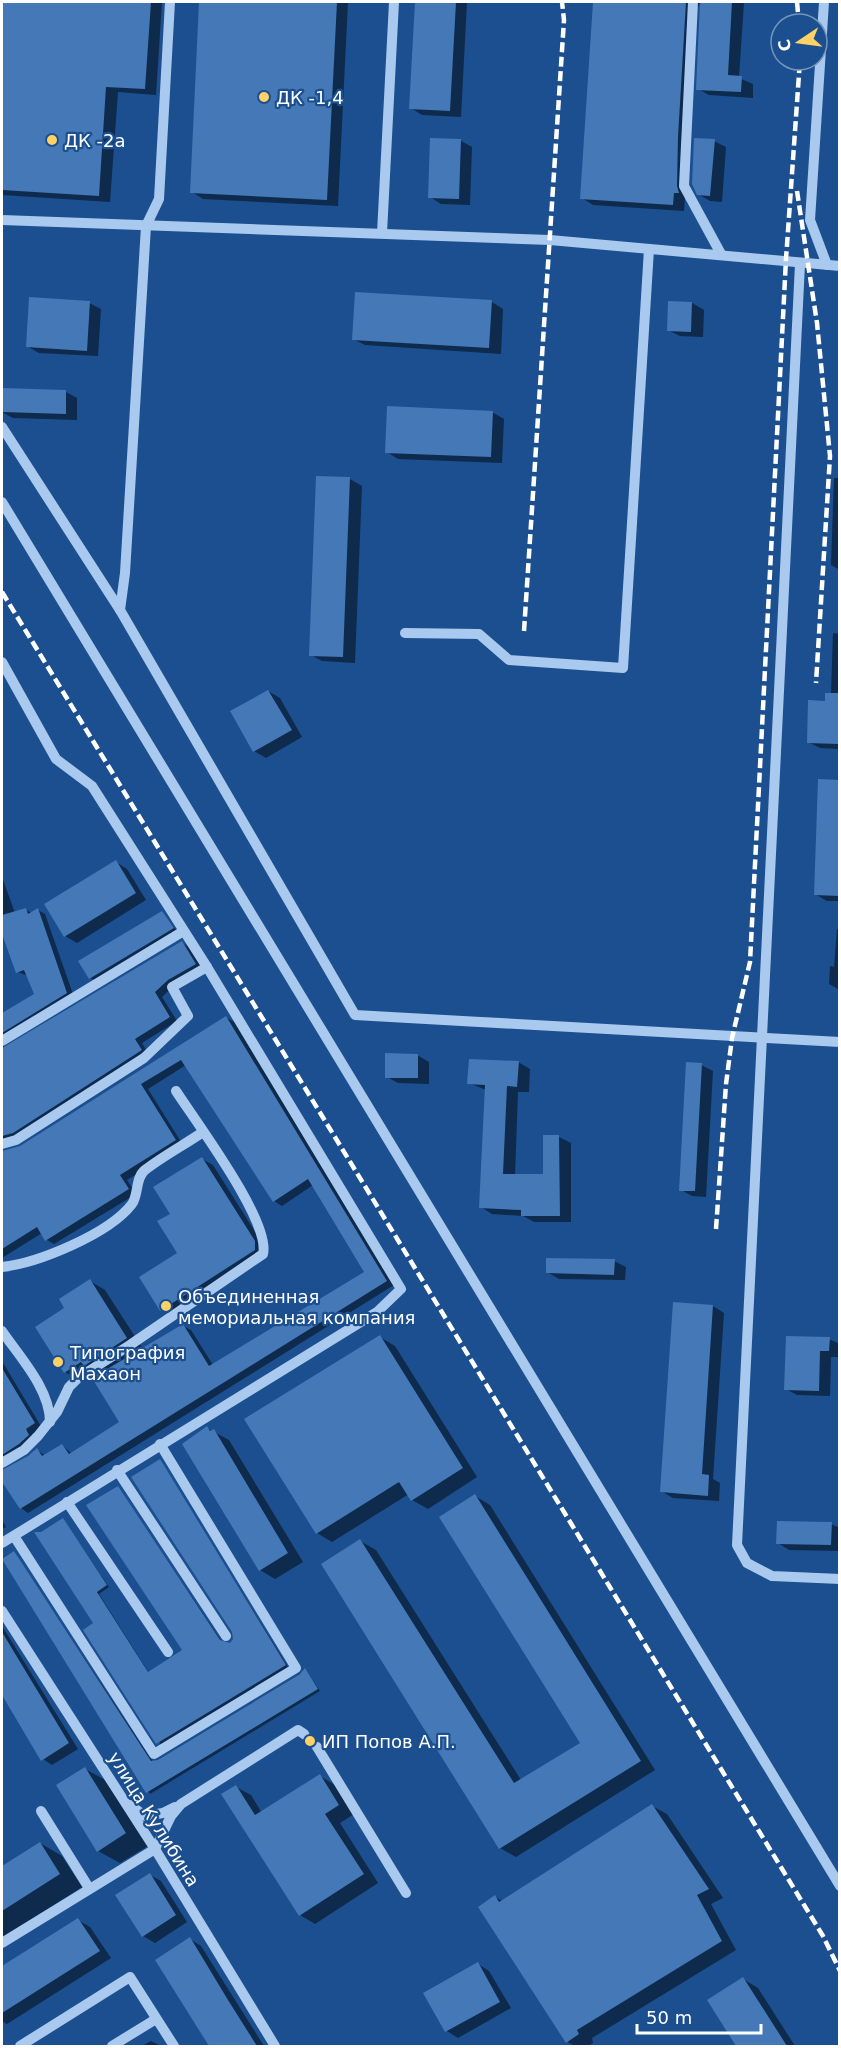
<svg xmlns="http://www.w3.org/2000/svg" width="841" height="2048" font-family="'DejaVu Sans',sans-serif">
<rect width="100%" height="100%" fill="#1b4f8f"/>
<g fill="#0007">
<path d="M2 2H162L156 95 118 92 110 202 2 195Z"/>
<path d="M201 2H348L338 206 203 199 192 192Z"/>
<path d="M416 2H467L461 117 422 115 411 108Z"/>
<path d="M595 2H701L697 8 684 211 593 205 582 198Z"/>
<path d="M702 2H744L739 78 753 84V98L709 95 698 89Z"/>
<path d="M461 141 472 147 470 205 441 204 430 197Z"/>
<path d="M714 141 726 147 722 202 710 201 698 194Z"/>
<path d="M356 293 492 302 503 309 501 354 365 345 353 339Z"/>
<path d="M669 302 692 303 704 310 703 337 680 336 668 330Z"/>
<path d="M89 303 101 309 98 356 39 353 27 346Z"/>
<path d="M2 390 66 392 77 398V420L13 418 2 412Z"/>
<path d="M492 412 504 419 502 463 398 459 387 452Z"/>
<path d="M840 436V570L831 565 834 478H838Z"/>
<path d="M318 477 350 479 362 486 355 663 322 661 311 655Z"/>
<path d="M833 633 840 634V749L820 748 808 742 831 694Z"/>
<path d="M268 691 280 698 302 737 266 758 254 751Z"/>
<path d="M840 781V901H827L815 894Z"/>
<path d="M116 862 127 869 146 900 77 943 65 936Z"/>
<path d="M2 877 15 913 26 910 32 913 38 910 45 914 74 997 6 1039 3 1049 182 943 189 947 203 969 176 984 162 997 177 1021 142 1043 149 1055 2 1148 3 1153 21 1148 227 1018 234 1022 394 1285 28 1513 21 1508 2 1479V1361L42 1428 32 1434 36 1440 3 1463V1471L29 1458 37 1450 46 1456 62 1445 72 1454 121 1423 102 1374 96 1371 81 1381 65 1372 66 1308 90 1281 105 1290 143 1349 183 1326 191 1330 213 1365 366 1272 313 1185 282 1206 274 1201 186 1065 148 1089 183 1145 127 1180 136 1194 54 1244 47 1240 42 1233 2 1258V1198L12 1191 2 1174V1014L36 994 28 976 18 972 2 930Z"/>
<path d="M162 912 176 930 94 980 90 978 80 961Z"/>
<path d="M837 929H840V990L829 984 830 966 834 967Z"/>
<path d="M417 1055 429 1062V1084L398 1083 387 1077Z"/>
<path d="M518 1062 530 1069 529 1092H518L515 1176H545V1137H559L571 1143V1222H534L523 1216 492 1214 481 1207 486 1090 469 1083Z"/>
<path d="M701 1065 713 1071 706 1197 692 1196 681 1190Z"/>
<path d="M202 1159 213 1165 266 1249 172 1316 162 1310 141 1278 179 1254 172 1214Z"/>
<path d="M614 1261 626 1267 625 1280 559 1279 547 1272Z"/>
<path d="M674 1304 713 1306 724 1313 713 1479 720 1483 719 1501 673 1498 661 1491Z"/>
<path d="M380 1337 395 1346 477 1477 428 1509 412 1500 409 1494 332 1542 317 1533Z"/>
<path d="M829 1339 840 1344V1357H831L830 1396 797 1395 786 1389Z"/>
<path d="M207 1428 229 1440 303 1562 275 1579 260 1570Z"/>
<path d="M160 1461 288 1667 161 1745 96 1624 63 1520 109 1587 99 1594 149 1673 184 1650 118 1487 222 1642 230 1644 234 1639V1631Z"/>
<path d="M475 1496 490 1505 655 1770 516 1857 500 1848 360 1541 376 1550 521 1780 582 1743Z"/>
<path d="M2 1520 6 1527 2 1529Z"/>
<path d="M831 1524 840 1528V1551L789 1550 778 1543Z"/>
<path d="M14 1552 153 1762H158L306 1670 320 1691 150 1794Z"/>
<path d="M2 1626 78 1749 52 1765 43 1759 2 1693Z"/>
<path d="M85 1769 107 1781 148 1846 120 1863 98 1851Z"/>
<path d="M320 1776 335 1785 354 1814 340 1823 378 1883 315 1924 300 1915 236 1787 251 1795 262 1813Z"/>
<path d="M652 1806 667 1814 723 1898 711 1904 736 1950 592 2038 593 2043 588 2046H575L567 2042 495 1897 503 1901Z"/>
<path d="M40 1843 62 1856 82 1887 2 1938V1868Z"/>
<path d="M150 1875 161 1881 187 1922 155 1943 143 1936 117 1895Z"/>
<path d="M78 1920 90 1927 111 1958 7 2024 2 2021V1968Z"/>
<path d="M190 1939 201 1946 264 2046H211L157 1960Z"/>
<path d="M478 1964 489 1971 511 2008 458 2038 447 2031 425 1994Z"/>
<path d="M743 1979 758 1988 795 2046H738L709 2001Z"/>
<path d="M151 2041 161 2046H142Z"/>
</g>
<g fill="#4478b7">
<path d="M2 2H151L145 89 106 87 99 196 2 190Z"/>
<path d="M199 2H337L327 200 190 193Z"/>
<path d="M415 2H456L450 111 409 109Z"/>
<path d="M593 2H686L678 137 677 186 679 193H674L673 205 580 199Z"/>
<path d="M700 2H732L728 75 742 76 741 92 696 90Z"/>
<path d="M430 138 461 139 459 199 428 198Z"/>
<path d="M694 138 715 139 710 196 697 195 692 184Z"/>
<path d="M355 292 492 300 489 348 352 340Z"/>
<path d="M29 297 90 301 87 351 26 347Z"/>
<path d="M668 301 692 302 691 332 667 331Z"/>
<path d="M2 388 66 390V414L2 412Z"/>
<path d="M387 406 493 411 491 457 385 453Z"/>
<path d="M316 476 350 477 343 657 309 656Z"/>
<path d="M268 690 292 730 253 752 230 711Z"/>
<path d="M825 693H840L838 744 807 743 808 700 825 701Z"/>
<path d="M818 779 840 780V896L814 895Z"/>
<path d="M116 860 136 893 64 937 44 904Z"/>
<path d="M26 908 28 914 38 908 67 993 2 1033V1013L34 994 24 970 16 973 2 934V915Z"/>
<path d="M162 911 174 928 89 979 78 961Z"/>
<path d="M182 941 196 964 168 980 155 992 170 1017 135 1039 142 1050 13 1133 2 1136V1048Z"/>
<path d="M226 1016 387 1281 20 1509 2 1482V1470L28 1456 37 1448 42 1456 62 1444 69 1454 119 1422 92 1378 183 1324 209 1366 364 1272 308 1179 273 1202 181 1060 141 1084 176 1140 120 1175 129 1189 45 1241 37 1227 2 1249V1151L20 1146Z"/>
<path d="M385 1053 418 1054V1078H385Z"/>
<path d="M469 1059 519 1061 517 1087 507 1086 503 1174H543V1135H559L560 1216H521V1210L479 1208 485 1085 467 1084Z"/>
<path d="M686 1062 702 1063 695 1191H679Z"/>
<path d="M202 1157 255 1241V1250L160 1311 139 1277 177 1253 157 1221 170 1214 153 1187Z"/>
<path d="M546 1258 615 1259 614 1275 546 1273Z"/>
<path d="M90 1279 127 1338 84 1366 81 1362 64 1373 35 1327 64 1308 59 1299Z"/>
<path d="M673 1302 713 1305 702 1474 709 1475 708 1496 660 1492Z"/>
<path d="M380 1335 463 1468 411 1501 399 1482 316 1534 244 1419Z"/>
<path d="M786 1336 830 1337 829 1351H820L819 1391 784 1390Z"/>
<path d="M2 1368 35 1423 26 1429 29 1435 19 1444 2 1455Z"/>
<path d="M207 1426 210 1431 214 1429 288 1553 259 1571 182 1444Z"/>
<path d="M160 1459 286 1665 156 1744 83 1630 93 1623 34 1532H41L63 1518 107 1585 97 1592 148 1672 182 1650 86 1505 118 1486 220 1640 230 1643 233 1639 232 1632 131 1477Z"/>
<path d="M475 1494 641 1761 499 1849 321 1564 360 1539 514 1783 580 1743 439 1517Z"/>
<path d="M777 1521 832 1522 831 1545 776 1544Z"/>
<path d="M14 1551 151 1761 158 1760 300 1674 305 1668 318 1689 146 1793 2 1559Z"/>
<path d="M2 1632 69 1743 41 1761 2 1695Z"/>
<path d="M85 1767 126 1833 97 1852 56 1785Z"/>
<path d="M320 1774 339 1805 325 1814 364 1874 299 1916 221 1794 236 1785 255 1815Z"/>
<path d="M652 1804 709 1889 697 1895 722 1941 577 2030 579 2034 566 2043 478 1907 495 1895 499 1902Z"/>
<path d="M40 1842 60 1874 2 1911V1866Z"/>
<path d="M150 1873 176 1915 142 1937 115 1895Z"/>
<path d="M78 1918 100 1951 2 2013V1966Z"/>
<path d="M190 1937 228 2000 257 2046H209L155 1960Z"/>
<path d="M478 1962 500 2002 445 2032 423 1993Z"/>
<path d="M743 1977 787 2046H736L707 2000Z"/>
</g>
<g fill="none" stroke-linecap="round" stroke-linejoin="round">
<path stroke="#3d69a0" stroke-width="10" stroke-dasharray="10 5" stroke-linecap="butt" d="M304 1734 317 1747"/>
<g stroke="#a9c9ee" stroke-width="10">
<path d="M170 2 159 199 146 226 125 573 120 610 355 1015 840 1042"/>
<path d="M693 2 684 186 721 254"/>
<path d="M824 2 810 220 827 265"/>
<path d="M2 220 550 240 840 266"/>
<path d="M382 233 394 2"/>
<path d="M800 264 737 1545 747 1563 772 1576 840 1579"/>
<path d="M2 427 120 610"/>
<path d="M2 502 840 1886"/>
<path d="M405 633 479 634 509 660 623 668 649 249"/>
<path d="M2 662 56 759 92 786 207 967 401 1289 377 1312 2 1543"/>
<path d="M2 1041 182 932"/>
<path d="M2 1144 16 1140 144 1058 188 1016 172 987 207 967"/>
<path d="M2 1267C38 1263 109 1234 132 1204 139 1194 135 1178 145 1170 163 1156 184 1145 203 1132"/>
<path d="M2 1331C19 1356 50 1389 50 1422"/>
<path d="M2 1463 24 1450 38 1436 57 1412 69 1387 78 1378 130 1345 263 1254C271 1222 196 1122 176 1091"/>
<path d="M117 1470 226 1636"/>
<path d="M67 1502 168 1652"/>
<path d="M14 1536 154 1754 296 1668 160 1444"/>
<path d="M2 1611 155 1849 275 2046"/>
<path d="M317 1747 406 1893"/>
<path d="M130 1805 145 1816 163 1813 175 1807"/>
<path d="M41 1811 89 1888"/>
<path d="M2 1943 155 1849 171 1816 181 1804 298 1730 304 1734"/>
<path d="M20 2046 130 1977 174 2046"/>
<path d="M112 2046 156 2019"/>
</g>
<g stroke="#fff" stroke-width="4.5" stroke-dasharray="10 4.5" stroke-linecap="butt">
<path d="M797 2 799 24"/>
<path d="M797 191 817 323 830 456 816 683"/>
<path d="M2 592 823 1936 840 1971"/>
<path d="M524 631 564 20 562 2"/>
<path d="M716 1229 726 1084 732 1038 750 962 786 259 800 60"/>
</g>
</g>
<g fill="#ffd166" stroke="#1b4f8f" stroke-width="2">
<circle cx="264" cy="97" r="6"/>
<circle cx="52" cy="140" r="6"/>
<circle cx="166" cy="1306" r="6"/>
<circle cx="58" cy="1362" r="6"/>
<circle cx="310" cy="1741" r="6"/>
</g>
<g text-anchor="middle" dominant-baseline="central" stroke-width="4.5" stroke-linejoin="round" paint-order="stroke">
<g font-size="18" fill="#fff" stroke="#1b4f8f" text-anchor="start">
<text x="276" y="97">ДК -1,4</text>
<text x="64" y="140">ДК -2а</text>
<text x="178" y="1296">Объединенная<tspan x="178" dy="21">мемориальная компания</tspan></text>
<text x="70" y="1352">Типография<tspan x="70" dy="21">Махаон</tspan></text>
<text x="322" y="1741">ИП Попов А.П.</text>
</g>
<g font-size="18" fill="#fff" stroke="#1b4f8f">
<text transform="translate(154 1819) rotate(58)">улица Кулибина</text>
</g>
</g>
<rect width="841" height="2048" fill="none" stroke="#ffffff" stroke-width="6"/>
<g transform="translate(799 42) rotate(257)"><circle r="28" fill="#1b4f8f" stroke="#7695bc" stroke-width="1.5"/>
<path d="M0-4.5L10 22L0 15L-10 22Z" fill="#ffd166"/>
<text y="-9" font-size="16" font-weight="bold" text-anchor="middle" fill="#ffffff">С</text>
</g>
<path d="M637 2024v9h124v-9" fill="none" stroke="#ffffff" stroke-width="3"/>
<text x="646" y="2024" font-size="18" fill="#ffffff" stroke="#1b4f8f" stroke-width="4.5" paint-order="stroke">50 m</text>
</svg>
